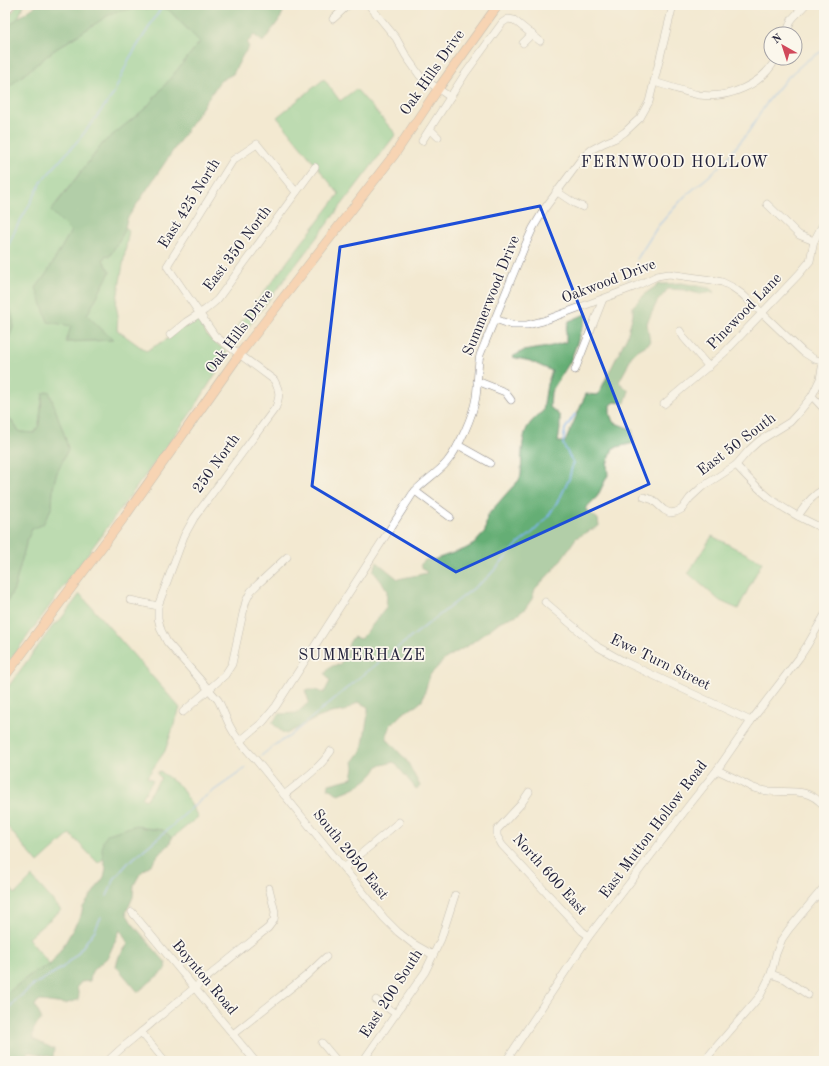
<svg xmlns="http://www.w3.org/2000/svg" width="829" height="1066" font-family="'Old Standard TT',serif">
<rect width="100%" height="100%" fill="#fbf7ec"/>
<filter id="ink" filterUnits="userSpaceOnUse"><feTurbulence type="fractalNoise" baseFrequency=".025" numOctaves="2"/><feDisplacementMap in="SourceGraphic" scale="8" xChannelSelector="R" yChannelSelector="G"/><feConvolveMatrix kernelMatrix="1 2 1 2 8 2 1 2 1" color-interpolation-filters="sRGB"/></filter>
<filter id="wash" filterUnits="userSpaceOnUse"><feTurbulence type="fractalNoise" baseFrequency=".012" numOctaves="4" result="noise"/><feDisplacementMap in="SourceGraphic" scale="16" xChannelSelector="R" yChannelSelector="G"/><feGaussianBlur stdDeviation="0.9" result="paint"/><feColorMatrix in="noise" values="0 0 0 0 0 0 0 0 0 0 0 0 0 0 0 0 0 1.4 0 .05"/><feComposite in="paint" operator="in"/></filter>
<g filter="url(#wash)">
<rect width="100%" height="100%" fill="#f3e9d1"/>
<g fill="#7cca89" stroke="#4f7662">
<path d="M18 5H24L18 18 5 30V21Z"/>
<path d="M130 9H168L200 42 146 108 104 142 51 210 71 231 47 273 36 288 72 326 66 342 112 340 87 315 110 272 103 260 106 255 109 257 124 232 125 227 129 230 116 305 118 315 117 330 146 351 171 337 180 329 195 321 199 322 208 337 226 351V357L193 410 5 667V606L14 589 27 540 32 529 43 524 52 507 53 488 56 475 68 449 65 437 49 392 43 393 39 425 34 433 20 432 10 419 5 411 10 395 5 381 6 346 14 325 9 308 5 312V90L53 51 112 13Z"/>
<path d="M324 79 340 101 356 89 396 134 239 339H228L339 194 277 117Z"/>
<path d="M712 536 762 562 738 609 720 601 688 573Z"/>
<path d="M80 594 180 708 165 751 147 777 153 780 142 798 146 800 161 778 158 775 157 773 160 771 181 787 198 817 172 838 163 830 144 828 98 863 70 834 38 863 5 824V691L55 623 57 624Z"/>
<path d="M32 877 61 910 28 938 50 965 34 972 5 995V882L15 894Z"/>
</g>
<g fill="#65ae75" stroke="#446858">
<path d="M37 5H286L280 19 263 42 254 35 247 43 249 47 243 55 233 74 220 81 127 219 124 232 109 257 106 255 103 260 110 272 87 315 113 340 66 342 71 326 48 322 36 288 47 273 71 231 51 211 104 142 146 108 200 42 168 9H130L112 13 53 51 5 90V30L18 18Z"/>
<path d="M682 283 709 288 714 292 700 294 684 290 668 289 657 302 647 323 650 343 638 350 631 357 627 367 619 382 629 391 625 403 614 402 610 405V414L613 422 633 430 634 443 613 448 607 464 608 475 597 497 585 509 598 519 599 526 576 538 556 567 535 589 532 599 525 609 517 615 501 621 469 645 445 659 430 675 422 701 416 706 403 713 390 726 387 733V739L407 761 420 786 416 789 394 762 378 766C371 781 354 789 338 794L328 788 329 784 352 778 354 767 353 762 362 750 368 714V707L358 702 345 711 331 713 315 719 286 734 283 733 272 723 279 714 297 713 309 702 305 690H316L324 693 330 681 325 674C330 666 331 666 340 664L347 652 349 643 353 637 361 639 386 608 387 591 384 585 373 571 377 562 398 579 427 573 420 565 425 560H433L453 553 465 549 474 544 485 532 487 516 506 494 519 480 521 475C522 461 521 440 527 428 531 421 537 416 543 411L547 384 552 371 530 361 512 357 523 351 548 347 566 342V330L569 321 588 313 570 362 551 392 550 407 560 416V429L558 442H565L586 394 598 395 627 336 633 314V306L646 293 659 284Z"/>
<path d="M10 308C17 328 11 327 7 345 5 353 6 362 5 370V312Z"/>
<path d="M5 381 10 395 5 411 10 419 20 432 34 433 39 425 43 393 49 391 65 437 68 449 56 475 53 488 52 507 43 524 32 529 27 540 14 589 5 606Z"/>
<path d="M136 825 144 828 163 830 172 838 169 845 159 854 152 864 145 869 140 874 134 885 133 897 126 913 132 923 166 963 167 968 138 992 116 966 119 956 128 944 123 934 120 930 108 957 92 971 90 981 81 982 77 987 79 996 78 1000 65 1004 41 1001 37 1002 35 1006 41 1017V1020C35 1027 32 1029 33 1039L54 1049 53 1057 29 1052 18 1061H5V995L34 972 50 965 65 943 81 915 83 907 104 877 106 868 103 857 102 851 103 841 108 834Z"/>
</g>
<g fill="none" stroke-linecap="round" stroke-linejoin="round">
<g stroke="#81b5ef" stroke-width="1.5">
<path d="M5 253 17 226 25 213 42 181 81 137 113 95 129 59 163 5"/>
<path d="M637 259 658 226 685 196 708 177 725 161 749 131 768 101 787 78 806 61 824 50"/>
<path d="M628 279 630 276"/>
<path d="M261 756 276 744 290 736 359 678 488 577 519 543 531 534 547 518 561 496 569 479 573 463 563 444 565 429 575 414"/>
<path d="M107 896 115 878 128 863 172 826 199 801 246 768"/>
<path d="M5 1013 15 1001 32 986 62 968 77 954 95 930 101 917"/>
</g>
</g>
</g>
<g filter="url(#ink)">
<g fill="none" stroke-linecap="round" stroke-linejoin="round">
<g stroke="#8a8686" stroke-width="8">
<g id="minor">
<path d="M369 5 396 38 406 56 420 76 450 97"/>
<path d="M823 5 824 6"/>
<path d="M5 13 11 5"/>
<path d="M333 19 348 5"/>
<path d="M786 34 792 19 805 5"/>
<path d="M523 43 532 34"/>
<path d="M654 82C669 86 684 92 699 95 728 99 763 85 776 58"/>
<path d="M430 129 438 137"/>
<path d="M422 141 465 74 502 23 508 19 514 20 540 41"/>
<path d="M556 191 574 203 583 207"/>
<path d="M296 192 257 144 233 160 167 266 215 336 274 380C280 391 280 395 276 407L194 518 184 536 158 606V618L161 630 167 642 218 700C223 709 226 719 231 728 237 740 247 750 256 760L384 918 398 932 412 943 433 955"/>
<path d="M767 204 799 235 814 241"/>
<path d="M495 319 512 325H527L543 321 634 287 657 276 669 274 712 280 722 282 732 287 742 294 803 352 814 359 824 362"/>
<path d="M680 331 684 338 709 367"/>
<path d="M170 335 186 322 205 310 217 300 315 167"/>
<path d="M575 370 603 299"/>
<path d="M477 381 505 392 511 400"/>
<path d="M812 396 824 409"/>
<path d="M664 404 724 353 799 274 810 261 814 241 824 222"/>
<path d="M458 445 490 463"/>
<path d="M736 465C747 477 757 488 770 498 786 511 805 520 824 529"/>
<path d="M415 491 450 517"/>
<path d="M644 497 653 500 664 510 670 513 676 512 682 509 690 498 702 487 736 465 749 450 759 441 790 422 799 412 812 396 820 379 823 362"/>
<path d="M798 516C807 504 810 497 824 489"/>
<path d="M130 600 158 606"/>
<path d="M545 602 598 647 623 661 751 721"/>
<path d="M183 712 225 675 232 664 243 613 246 601 251 591 258 584 287 557"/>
<path d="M240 741 263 722 276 706 408 501C410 498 412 494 415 491 425 480 438 473 447 462 459 447 473 416 476 397 478 383 477 369 480 355L524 248 533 228 545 208 582 158 591 150 604 143 616 138 625 132 640 118 649 102 673 5"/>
<path d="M717 770C726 774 734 778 742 782 747 785 752 788 757 789 781 796 805 783 824 806"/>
<path d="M529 792 521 804 497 830V836L502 845 582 931 589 936"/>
<path d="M284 795C301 781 319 769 331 751"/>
<path d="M344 868 399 822"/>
<path d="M132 912 255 1061"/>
<path d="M771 974 785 979 808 995"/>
<path d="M376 1000 396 1014"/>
<path d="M141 1032 165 1061"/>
<path d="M233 1034 306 976 326 957"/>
<path d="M322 1043 337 1061"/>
<path d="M108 1061C122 1046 139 1035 154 1021 192 990 229 959 268 928L274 920 275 912 269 888"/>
<path d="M363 1061 425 972 441 939 455 895"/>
<path d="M506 1061 589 936 690 804 717 770 751 721 799 658 808 644 824 616"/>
<path d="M704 1061 760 996 771 974 776 954 782 939 789 929 824 887"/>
</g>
</g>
<g stroke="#8a8686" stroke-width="10">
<path id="major" d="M5 676 125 516 239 355 394 155 438 89 498 5"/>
</g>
<use href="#minor" stroke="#fff" stroke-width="7"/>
<use href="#major" stroke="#fcba8e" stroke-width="9"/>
</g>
</g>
<path d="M0 0H829V1066H0ZM540 206 649 484 456 572 312 486 340 247Z" fill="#f3e9d1" fill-opacity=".55" fill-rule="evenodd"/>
<path fill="none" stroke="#1d4ed8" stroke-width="3" stroke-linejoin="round" d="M540 206 649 484 456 572 312 486 340 247Z"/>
<g text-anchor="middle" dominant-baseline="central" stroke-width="3.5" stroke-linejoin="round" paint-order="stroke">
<g font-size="15" fill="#22223b" stroke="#fbf7ec">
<text transform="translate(433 73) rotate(-55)">Oak Hills Drive</text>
<text transform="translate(190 204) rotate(-58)">East 425 North</text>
<text transform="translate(238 249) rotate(-53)">East 350 North</text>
<text transform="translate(609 282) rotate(-21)">Oakwood Drive</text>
<text transform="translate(492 296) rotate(-68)">Summerwood Drive</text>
<text transform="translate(745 312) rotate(-46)">Pinewood Lane</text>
<text transform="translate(240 332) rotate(-53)">Oak Hills Drive</text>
<text transform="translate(737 445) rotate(-37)">East 50 South</text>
<text transform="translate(217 464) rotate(-54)">250 North</text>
<text transform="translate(660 663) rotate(26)">Ewe Turn Street</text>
<text transform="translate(654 830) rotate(-53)">East Mutton Hollow Road</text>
<text transform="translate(350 855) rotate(51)">South 2050 East</text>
<text transform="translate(549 875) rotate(48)">North 600 East</text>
<text transform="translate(204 978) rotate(50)">Boynton Road</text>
<text transform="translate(392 994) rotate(-57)">East 200 South</text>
</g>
<g font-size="16" letter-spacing="1" fill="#22223b" stroke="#fbf7ec">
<text x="675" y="163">FERNWOOD HOLLOW</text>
<text x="362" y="656">SUMMERHAZE</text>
</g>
</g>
<rect width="829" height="1066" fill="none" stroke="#fbf7ec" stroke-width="20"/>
<g transform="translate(783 46) rotate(321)"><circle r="19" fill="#fbf7ec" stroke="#a4a2a5"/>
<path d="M0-3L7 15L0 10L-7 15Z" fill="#d1495b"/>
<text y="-6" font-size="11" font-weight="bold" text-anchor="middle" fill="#22223b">N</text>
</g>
</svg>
